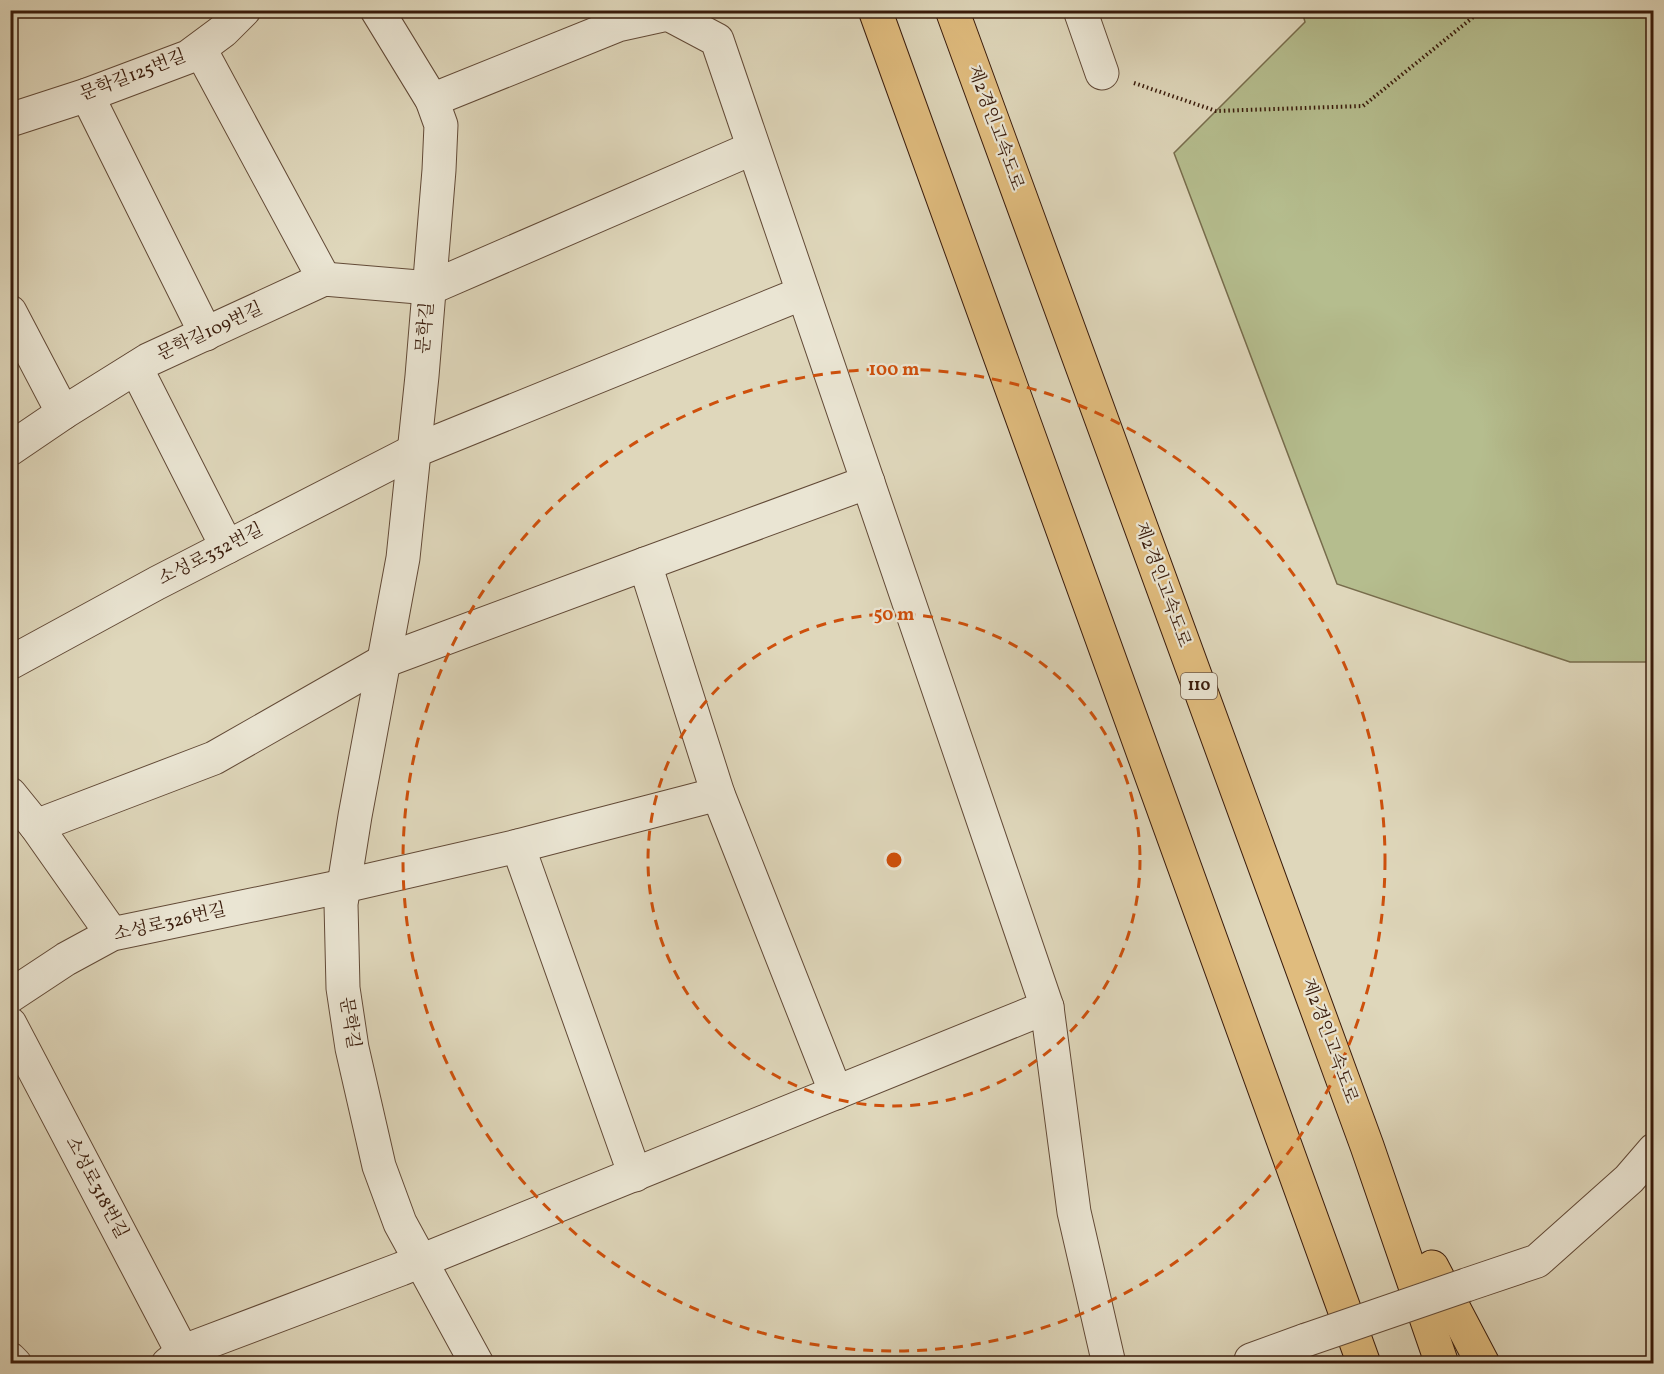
<svg xmlns="http://www.w3.org/2000/svg" width="1664" height="1374" font-family="Vollkorn,'Noto Serif KR',serif">
<rect width="100%" height="100%" fill="#dfd7bb"/>
<filter id="stains"><feTurbulence type="fractalNoise" baseFrequency=".00333" numOctaves="4"/><feColorMatrix values="0 0 0 0 .2 0 0 0 0 .09 0 0 0 0 .02 0 0 0 .5 -.17"/></filter>
<radialGradient id="worn" r=".72"><stop offset=".6" stop-color="#630" stop-opacity="0"/><stop offset="1" stop-color="#630" stop-opacity=".3"/></radialGradient>
<path fill="#b5bd8e" stroke="#776c4c" stroke-width="1.5" d="M1302 11H1653V662H1570L1337 584 1174 153 1305 22Z"/>
<g fill="none" stroke-linecap="round" stroke-linejoin="round">
<g stroke="#624a37" stroke-width="35">
<g id="minor">
<path d="M377 10 432 100 441 125 439 170 422 376 403 558 355 816 341 904 343 988 352 1048 379 1166 400 1223 477 1364"/>
<path d="M1080 10 1102 73"/>
<path d="M200 49 324 279"/>
<path d="M87 95 206 334"/>
<path d="M432 100 618 25 668 14 717 40 1047 1007"/>
<path d="M10 120 87 95 188 57 223 31 244 10"/>
<path d="M10 312 63 413"/>
<path d="M136 368 227 547"/>
<path d="M10 449 63 413 148 360 324 279 430 288 753 148"/>
<path d="M645 564 868 482"/>
<path d="M10 663 157 583 414 451 803 293"/>
<path d="M10 794 36 826 112 934"/>
<path d="M36 826 214 758 384 661 645 564 718 794 836 1093"/>
<path d="M518 846 635 1175"/>
<path d="M10 996 66 959 112 934 344 886 518 846 718 794"/>
<path d="M10 1024 176 1340 194 1364"/>
<path d="M1466 1285 1537 1261 1629 1179 1654 1150"/>
<path d="M10 1359 15 1364"/>
<path d="M1251 1360 1306 1340"/>
<path d="M168 1364 184 1351 401 1269 1047 1007 1074 1212 1109 1364"/>
</g>
</g>
<g stroke="#391b0b" stroke-width="35">
<g id="motorway">
<path d="M875 10 1364 1364"/>
<path d="M952 10 1367 1146 1442 1364"/>
<path d="M1432 1267 1483 1364"/>
</g>
</g>
<path stroke="#391b0b" stroke-width="4" stroke-dasharray="1.5 3" stroke-linecap="butt" d="M1134 83 1216 111 1363 106 1482 10"/>
<use href="#minor" stroke="#eae5d3" stroke-width="33"/>
<use href="#motorway" stroke="#e0bc7e" stroke-width="33"/>
<g stroke="#624a37" stroke-width="35" stroke-linecap="butt">
<path id="minor-bridge" d="M1306 1340 1466 1285"/>
</g>
<use href="#minor-bridge" stroke="#eae5d3" stroke-width="33"/>
</g>
<g fill="none" stroke="#ce500c" stroke-width="3" stroke-dasharray="10 8">
<circle cx="894" cy="860" r="246"/>
<circle cx="894" cy="860" r="491"/>
</g>
<g text-anchor="middle" dominant-baseline="central" stroke-width="4.5" stroke-linejoin="round" paint-order="stroke">
<rect fill="#eae5d3" stroke="#6e5847" stroke-width="1.5" x="1181" y="673" width="36" height="26" rx="4.5"/>
<g font-size="16" font-weight="bold" fill="#391b0b">
<text x="1199" y="686">110</text>
</g>
<g font-size="18" fill="#391b0b" stroke="#eae5d3">
<text transform="translate(133 76) rotate(-21)">문학길125번길</text>
<text transform="translate(995 128) rotate(70)">제2경인고속도로</text>
<text transform="translate(426 328) rotate(-85)">문학길</text>
<text transform="translate(210 332) rotate(-25)">문학길109번길</text>
<text transform="translate(211 555) rotate(-27)">소성로332번길</text>
<text transform="translate(1162 585) rotate(70)">제2경인고속도로</text>
<text transform="translate(170 923) rotate(-13)">소성로326번길</text>
<text transform="translate(349 1023) rotate(81)">문학길</text>
<text transform="translate(1329 1041) rotate(70)">제2경인고속도로</text>
<text transform="translate(96 1188) rotate(62)">소성로318번길</text>
</g>
</g>
<circle cx="894" cy="860" r="9" fill="#ce500c" stroke="#eae5d3" stroke-width="3"/>
<g font-size="18" text-anchor="middle" font-weight="bold" fill="#ce500c" stroke="#eae5d3" stroke-width="4.5" stroke-linejoin="round" paint-order="stroke">
<text x="894" y="375">100 m</text>
<text x="894" y="620">50 m</text>
</g>
<rect width="1664" height="1374" fill="none" stroke="#dfd7bb" stroke-width="36"/>
<rect x="12" y="12" width="1640" height="1350" fill="none" stroke="#391b0b" stroke-width="3"/>
<rect x="18" y="18" width="1628" height="1338" fill="none" stroke="#391b0b" stroke-width="1.5"/>
<rect width="100%" height="100%" filter="url(#stains)"/>
<rect width="100%" height="100%" fill="url(#worn)"/>
</svg>
